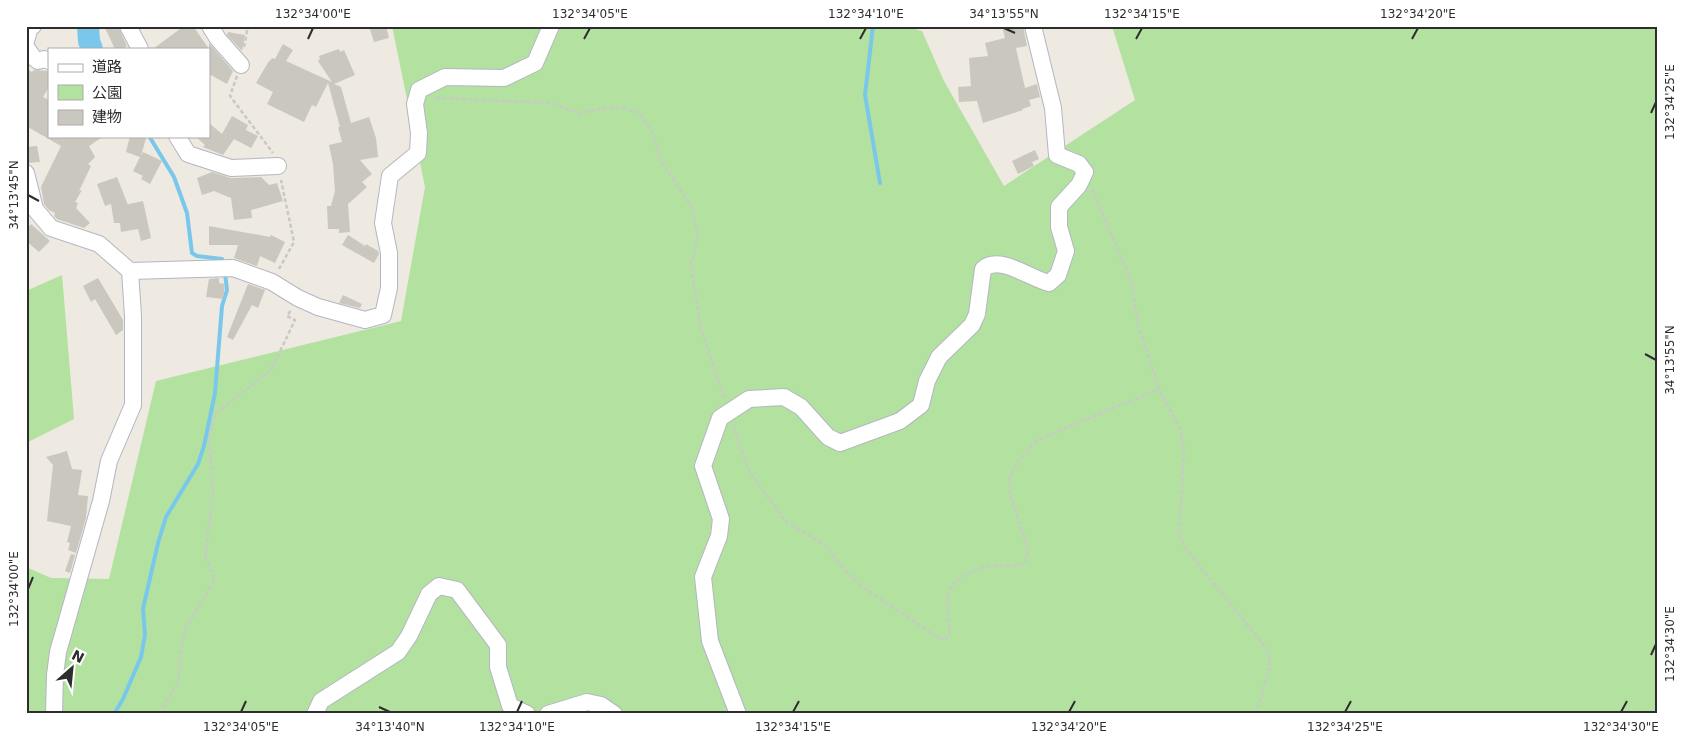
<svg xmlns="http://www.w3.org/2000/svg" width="1684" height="740" font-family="'DejaVu Sans','Noto Sans JP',sans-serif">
<rect width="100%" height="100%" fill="#eee9e1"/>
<g fill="#b3e2a0">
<path d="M392 26H905L922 31 944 81 1004 186 1135 100 1112 26H1658V714H26V567L51 578 109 579 156 381 401 321 425 187Z"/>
<path d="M62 275 74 419 26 443V291Z"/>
</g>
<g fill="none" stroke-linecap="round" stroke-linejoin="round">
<g stroke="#79c8eb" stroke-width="4">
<path d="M873 26 865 95 880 183"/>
<path d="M149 136 174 177 187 213 192 253 197 256 222 259 224 264"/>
<path d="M114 714 123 699 141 657 145 635 143 609 158 543 166 517 198 464 204 446 215 393 222 306 227 290 225 273"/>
</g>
<path stroke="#79c8eb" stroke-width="22" d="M88 26 89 41 92 49"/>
</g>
<g fill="#cac7bf">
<path d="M104 26H118L127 46 122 49H115Z"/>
<path d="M184 26H193L209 49V43L233 71 227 84 209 74V49H153Z"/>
<path d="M369 26H386L389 38 374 42Z"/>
<path d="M1002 26H1023L1027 46 1016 48 1025 88 1037 84 1040 97 1029 100 1031 106 1022 109 1023 110 983 123 977 101 959 102 958 87 971 86 969 58 988 56 985 43 1005 38Z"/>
<path d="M228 32 245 35 242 51 227 35Z"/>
<path d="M283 44 293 50 286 61 332 82 318 61 320 59 319 56 339 49 340 52 344 50 355 75 334 84 341 87 351 123 369 117 376 138 378 157 360 160 372 174 362 182 367 187 348 204 350 232 339 233V229H328L327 206H331L335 191 333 164 329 145 342 142 338 127H340L328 83 316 107 312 105 304 122 267 104 273 92 256 83 269 61H270L272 58 275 59Z"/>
<path d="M26 69 32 72 34 70 49 71V87L43 97 49 100V136H104L89 146 95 157 88 164 91 166 79 191 82 190 75 202 78 203 76 208 90 223 84 228 57 219 54 216 55 213 49 210 44 204 41 187 61 146 26 126Z"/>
<path d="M232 116 248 125 246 130 258 136 251 148 234 139 223 155 203 147 205 145 195 136H209V123L222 134Z"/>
<path d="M130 136 146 138 141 156 143 152 162 161 150 184 141 179 143 176 133 171 140 157 126 152Z"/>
<path d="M37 146 40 162 26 163V147Z"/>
<path d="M1035 150 1039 159 1032 162 1034 166 1018 174 1012 161Z"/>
<path d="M212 172 231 178 261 177 269 185 277 183 283 201 251 210 252 218 234 220 231 198 214 191 202 195 197 178Z"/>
<path d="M117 177 128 205 129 204 143 201 151 238 141 241 138 229 121 232 120 223H114L111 204 105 206 97 184Z"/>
<path d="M31 224 50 241 39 252 26 241V230Z"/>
<path d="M209 226 270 237 271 235 285 242 275 263 260 256 257 266 234 258 238 245H209Z"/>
<path d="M348 235 365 246 366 244 378 251 379 254 374 263 342 245Z"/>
<path d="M98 278 123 320V330L116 335 95 299 91 302 83 286Z"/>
<path d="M219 278V283L225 284 223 299 206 297 209 279Z"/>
<path d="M248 284 265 290 258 308 252 305 233 340 227 337Z"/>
<path d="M343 295 362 304 360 308 339 303Z"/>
<path d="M67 451 72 469 82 470 78 495 88 496 86 518 76 553 68 550 70 543 67 542 71 526 47 521 53 465 46 457Z"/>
<path d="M71 554 75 555 70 573 65 571Z"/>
</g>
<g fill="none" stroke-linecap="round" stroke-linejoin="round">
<g stroke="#b4b6c0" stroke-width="18">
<g id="minor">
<path d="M128 26 140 49"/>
<path d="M210 26 218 39 241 65"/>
<path d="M26 41 30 27 33 26"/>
<path d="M26 47 33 57 38 61 44 59 49 61"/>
<path d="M177 136 188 154 231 168 278 166"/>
<path d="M26 173 35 209 51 228 99 244 130 271 133 316V405L109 461 101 501 58 652 55 675 54 714"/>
<path d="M130 271 233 268 272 282 298 298 318 307 365 320 383 315 389 288V253L383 223 390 176 418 153 419 133 415 104 419 90 445 77 504 78 535 63 551 26"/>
<path d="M315 714 321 701 398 652 409 636 429 594 439 586 457 590 498 645V667L510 706 527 714"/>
<path d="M548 714 587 702 601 705 614 714"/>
<path d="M738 714 710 641 703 577 719 536 721 519 703 466 720 418 749 399 784 397 801 407 828 437 840 443 900 421 921 405 927 381 939 357 972 325 977 314 983 269C999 254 1031 279 1049 283L1058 275 1066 251 1059 227V207L1079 185 1085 172 1079 164 1057 155 1053 108 1033 26"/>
</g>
</g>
<g stroke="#c8c8c8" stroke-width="2.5" stroke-dasharray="4 2.5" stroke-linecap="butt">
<path d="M244 47 248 26"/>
<path d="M237 76 230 96 273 153"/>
<path d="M436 98 550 103 580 113 610 107 625 108 639 113 652 132 662 162 691 206 698 235 691 266 701 329 724 398"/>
<path d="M1092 189 1131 281 1138 324 1159 389 1180 429 1184 449 1179 534 1185 548 1267 649 1270 665 1256 714"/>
<path d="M279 269 294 242 281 180"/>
<path d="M733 425 749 471 785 521 825 545 844 570 861 586 937 637 944 640 950 635C949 626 946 599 948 593 952 580 976 568 988 566 1005 563 1032 575 1027 546L1010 494V477L1018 462 1037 440 1159 389"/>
<path d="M159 714 178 681 181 652 185 630 215 579 205 556 213 495 209 439 215 414 271 370 295 320 287 316 291 310"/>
</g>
<use href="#minor" stroke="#fff" stroke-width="16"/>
</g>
<path fill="none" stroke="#2d2d2d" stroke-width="2" d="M1004 28 1015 33M308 39 313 28M584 39 590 28M860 39 866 28M1136 39 1142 28M1412 39 1418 28M1651 113 1656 102M28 195 39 201M1645 354 1656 360M28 589 33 577M1651 655 1656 644M379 707 390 712M241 712 246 701M517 712 522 701M793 712 799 701M1069 712 1075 701M1345 712 1351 701M1621 712 1627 701"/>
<rect width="1684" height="740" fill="none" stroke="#ffffff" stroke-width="55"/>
<rect x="48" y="48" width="162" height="90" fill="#ffffff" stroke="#ababab"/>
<rect x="58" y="64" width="25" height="8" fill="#ffffff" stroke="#ababab"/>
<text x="92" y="72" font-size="15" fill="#2d2d2d">道路</text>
<rect x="58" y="85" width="25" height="15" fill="#b3e2a0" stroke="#ababab"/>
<text x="92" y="98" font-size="15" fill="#2d2d2d">公園</text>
<rect x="58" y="110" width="25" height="15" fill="#cac7bf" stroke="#ababab"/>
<text x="92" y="122" font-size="15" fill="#2d2d2d">建物</text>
<g transform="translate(72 668) rotate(27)" stroke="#ffffff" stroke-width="4" paint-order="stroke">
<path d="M0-4L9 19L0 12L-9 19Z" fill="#2d2d2d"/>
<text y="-8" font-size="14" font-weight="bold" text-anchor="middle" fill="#2d2d2d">N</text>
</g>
<rect x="28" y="28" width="1628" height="684" fill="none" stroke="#2d2d2d" stroke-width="2"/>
<g font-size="12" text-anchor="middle" fill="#2d2d2d">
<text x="313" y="18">132°34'00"E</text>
<text x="590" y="18">132°34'05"E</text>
<text x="866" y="18">132°34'10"E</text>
<text x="1004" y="18">34°13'55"N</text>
<text x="1142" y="18">132°34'15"E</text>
<text x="1418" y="18">132°34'20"E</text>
<text transform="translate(1670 102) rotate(-90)" y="4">132°34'25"E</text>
<text transform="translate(14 195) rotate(-90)" y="4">34°13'45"N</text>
<text transform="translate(1670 360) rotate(-90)" y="4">34°13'55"N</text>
<text transform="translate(14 589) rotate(-90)" y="4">132°34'00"E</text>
<text transform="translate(1670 644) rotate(-90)" y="4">132°34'30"E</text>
<text x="241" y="731">132°34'05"E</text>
<text x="390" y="731">34°13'40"N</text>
<text x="517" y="731">132°34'10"E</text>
<text x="793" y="731">132°34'15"E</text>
<text x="1069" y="731">132°34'20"E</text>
<text x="1345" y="731">132°34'25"E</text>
<text x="1621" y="731">132°34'30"E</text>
</g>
</svg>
